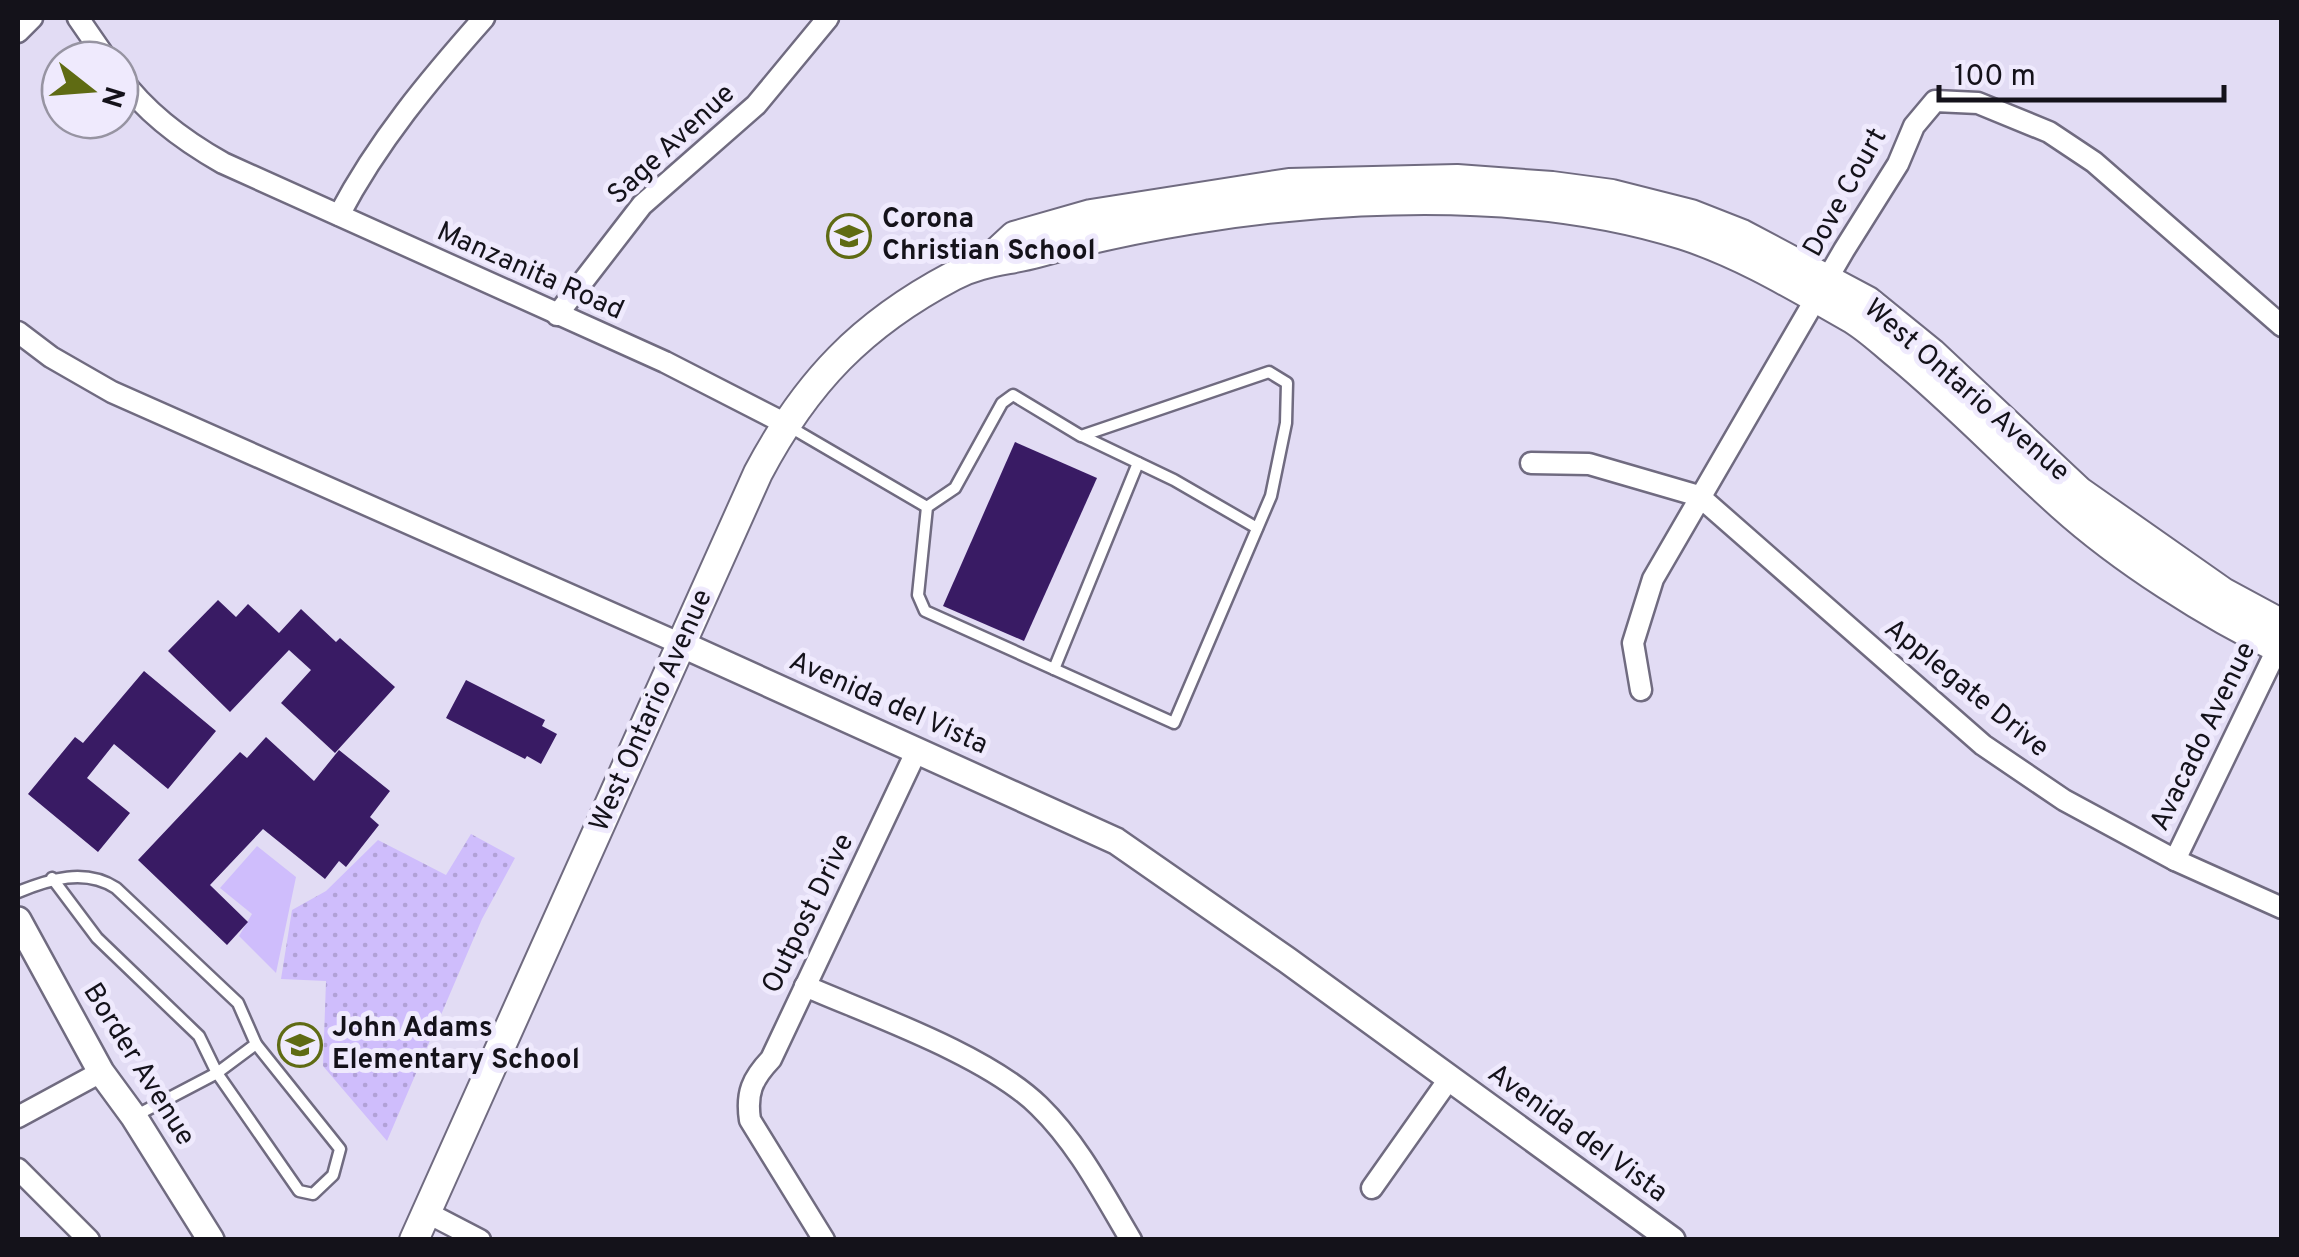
<svg xmlns="http://www.w3.org/2000/svg" width="2299" height="1257" font-family="Overpass,sans-serif">
<defs>
<pattern id="grass-dots" width="8" height="8" patternUnits="userSpaceOnUse" patternTransform="scale(2.5)"><rect width="8" height="8" fill="#cfbdfc"/><path d="M2 2h.1M6 6h.1" fill="none" stroke="#b1a1d7" stroke-width="1.8" stroke-linecap="round"/></pattern>
</defs>
<rect width="100%" height="100%" fill="#e2dcf4"/>
<path fill="url(#grass-dots)" d="M471 834 515 858 482 919 387 1141 323 1066 326 981 281 979 292 910 326 891 378 840 446 875Z"/>
<path fill="#cfbdfc" d="M257 846 296 877 276 973 239 936 252 914 220 888Z"/>
<g fill="#391b64">
<path d="M1015 442 1097 478 1024 641 943 606Z"/>
<path d="M218 600 236 617 248 604 279 633 301 609 336 642 340 638 395 687 335 753 281 703 311 670 289 650 230 712 168 651Z"/>
<path d="M144 671 216 731 168 789 114 744 87 778 130 813 98 852 28 794 75 737 83 743Z"/>
<path d="M466 680 545 720 542 726 557 734 541 764 527 756 525 759 446 718Z"/>
<path d="M266 737 314 781 339 750 390 791 370 817 379 825 346 867 339 861 325 879 263 829 210 885 248 922 227 945 138 860 240 752 247 758Z"/>
</g>
<g fill="none" stroke-linecap="round" stroke-linejoin="round">
<g stroke="#706b80" stroke-width="15">
<g id="service">
<path d="M1269 372 1287 383 1286 423 1271 496 1174 723 925 611 918 595 927 507 955 488 1002 403 1013 395 1081 436Z"/>
<path d="M790 427 927 507"/>
<path d="M1082 436 1174 480 1257 528"/>
<path d="M1054 669 1138 463"/>
<path d="M52 878 97 938 199 1036 217 1073 299 1191 313 1194 333 1175 340 1149 256 1044"/>
<path d="M18 892C50 879 85 868 116 888L238 1003 256 1044 217 1073 135 1116"/>
</g>
</g>
<g stroke="#706b80" stroke-width="25">
<g id="minor">
<path d="M78 18 107 60"/>
<path d="M18 32 32 18"/>
<path d="M120 77C147 114 184 141 223 163L665 362 784 423"/>
<path d="M339 215C378 141 429 80 484 18"/>
<path d="M557 315 642 205 756 105 828 18"/>
<path d="M18 332 51 357 112 392 681 644"/>
<path d="M1531 463 1589 464 1699 496 1983 745 2064 800 2175 860 2282 908"/>
<path d="M1641 690 1633 643 1653 579 1844 250 1898 164 1914 126 1935 101 1978 103 2049 132 2094 162 2282 326"/>
<path d="M2175 860 2282 639"/>
<path d="M805 986C872 1015 987 1055 1039 1106 1078 1144 1103 1193 1131 1240"/>
<path d="M18 1117 101 1072"/>
<path d="M18 1169 89 1240"/>
<path d="M1372 1188 1449 1079"/>
<path d="M428 1213 480 1240"/>
<path d="M824 1240 750 1120C746 1093 752 1079 771 1059L917 750"/>
</g>
</g>
<g stroke="#706b80" stroke-width="30">
<g id="tertiary">
<path d="M681 644 1116 841 1287 960 1672 1240"/>
<path d="M18 920 101 1072 134 1117 211 1240"/>
</g>
</g>
<g stroke="#706b80" stroke-width="32">
<g id="secondary">
<path d="M987 261 1014 236 1091 214 1289 183 1457 179 1552 186 1612 194 1691 214 1742 234 1868 301 1932 353 2079 491 2223 592 2282 624"/>
<path d="M414 1240 758 473C806 382 862 324 953 276 981 261 1008 261 1037 253 1228 200 1493 175 1683 235 1742 254 1796 287 1849 317 1867 327 1882 342 1898 355 1955 402 2006 456 2061 505 2121 559 2208 615 2282 650"/>
</g>
</g>
<use href="#service" stroke="#fff" stroke-width="10"/>
<use href="#minor" stroke="#fff" stroke-width="20"/>
<use href="#tertiary" stroke="#fff" stroke-width="25"/>
<use href="#secondary" stroke="#fff" stroke-width="28"/>
</g>
<defs>
<g id="school-ring" transform="scale(2.25)"><circle r="9.5" fill="#efeafd" stroke="#5f6b13" stroke-width="1.5"/><path d="M0-5L7-2L0 1L-7-2ZM-4 1L0 2.5L4 1V4Q0 6-4 4Z" fill="#5f6b13"/></g>
</defs>
<g fill-rule="evenodd">
<use href="#school-ring" x="849" y="236"/>
<use href="#school-ring" x="300" y="1045"/>
</g>
<g text-anchor="middle" dominant-baseline="central" stroke-width="10" stroke-linejoin="round" paint-order="stroke">
<g font-size="28" fill="#14121a" stroke="#efeafd">
<text transform="translate(672 145) rotate(-43)">Sage Avenue</text>
<text transform="translate(1846 193) rotate(-61)">Dove Court</text>
<text transform="translate(530 272) rotate(24)">Manzanita Road</text>
<text transform="translate(1966 391) rotate(41)">West Ontario Avenue</text>
<text transform="translate(1966 689) rotate(39)">Applegate Drive</text>
<text transform="translate(888 704) rotate(24)">Avenida del Vista</text>
<text transform="translate(652 711) rotate(-66)">West Ontario Avenue</text>
<text transform="translate(2204 737) rotate(-64)">Avacado Avenue</text>
<text transform="translate(809 914) rotate(-64)">Outpost Drive</text>
<text transform="translate(138 1065) rotate(58)">Border Avenue</text>
<text transform="translate(1577 1134) rotate(36)">Avenida del Vista</text>
</g>
<g font-size="28" font-weight="bold" fill="#14121a" stroke="#efeafd" text-anchor="start">
<text x="882" y="220">Corona<tspan x="882" dy="32">Christian School</tspan></text>
<text x="332" y="1029">John Adams<tspan x="332" dy="32">Elementary School</tspan></text>
</g>
</g>
<rect width="2299" height="1257" fill="none" stroke="#14121a" stroke-width="40"/>
<g transform="translate(90 90) rotate(107)"><circle r="48" fill="#efeafd" stroke="#9794a2" stroke-width="2.5"/>
<path d="M0-8L18 38L0 25L-18 38Z" fill="#5f6b13"/>
<text y="-15" font-size="28" font-weight="bold" text-anchor="middle" fill="#14121a">N</text>
</g>
<path d="M1939 85v15h285v-15" fill="none" stroke="#14121a" stroke-width="5"/>
<text x="1954" y="85" font-size="30" fill="#14121a" stroke="#efeafd" stroke-width="8" paint-order="stroke">100 m</text>
</svg>
